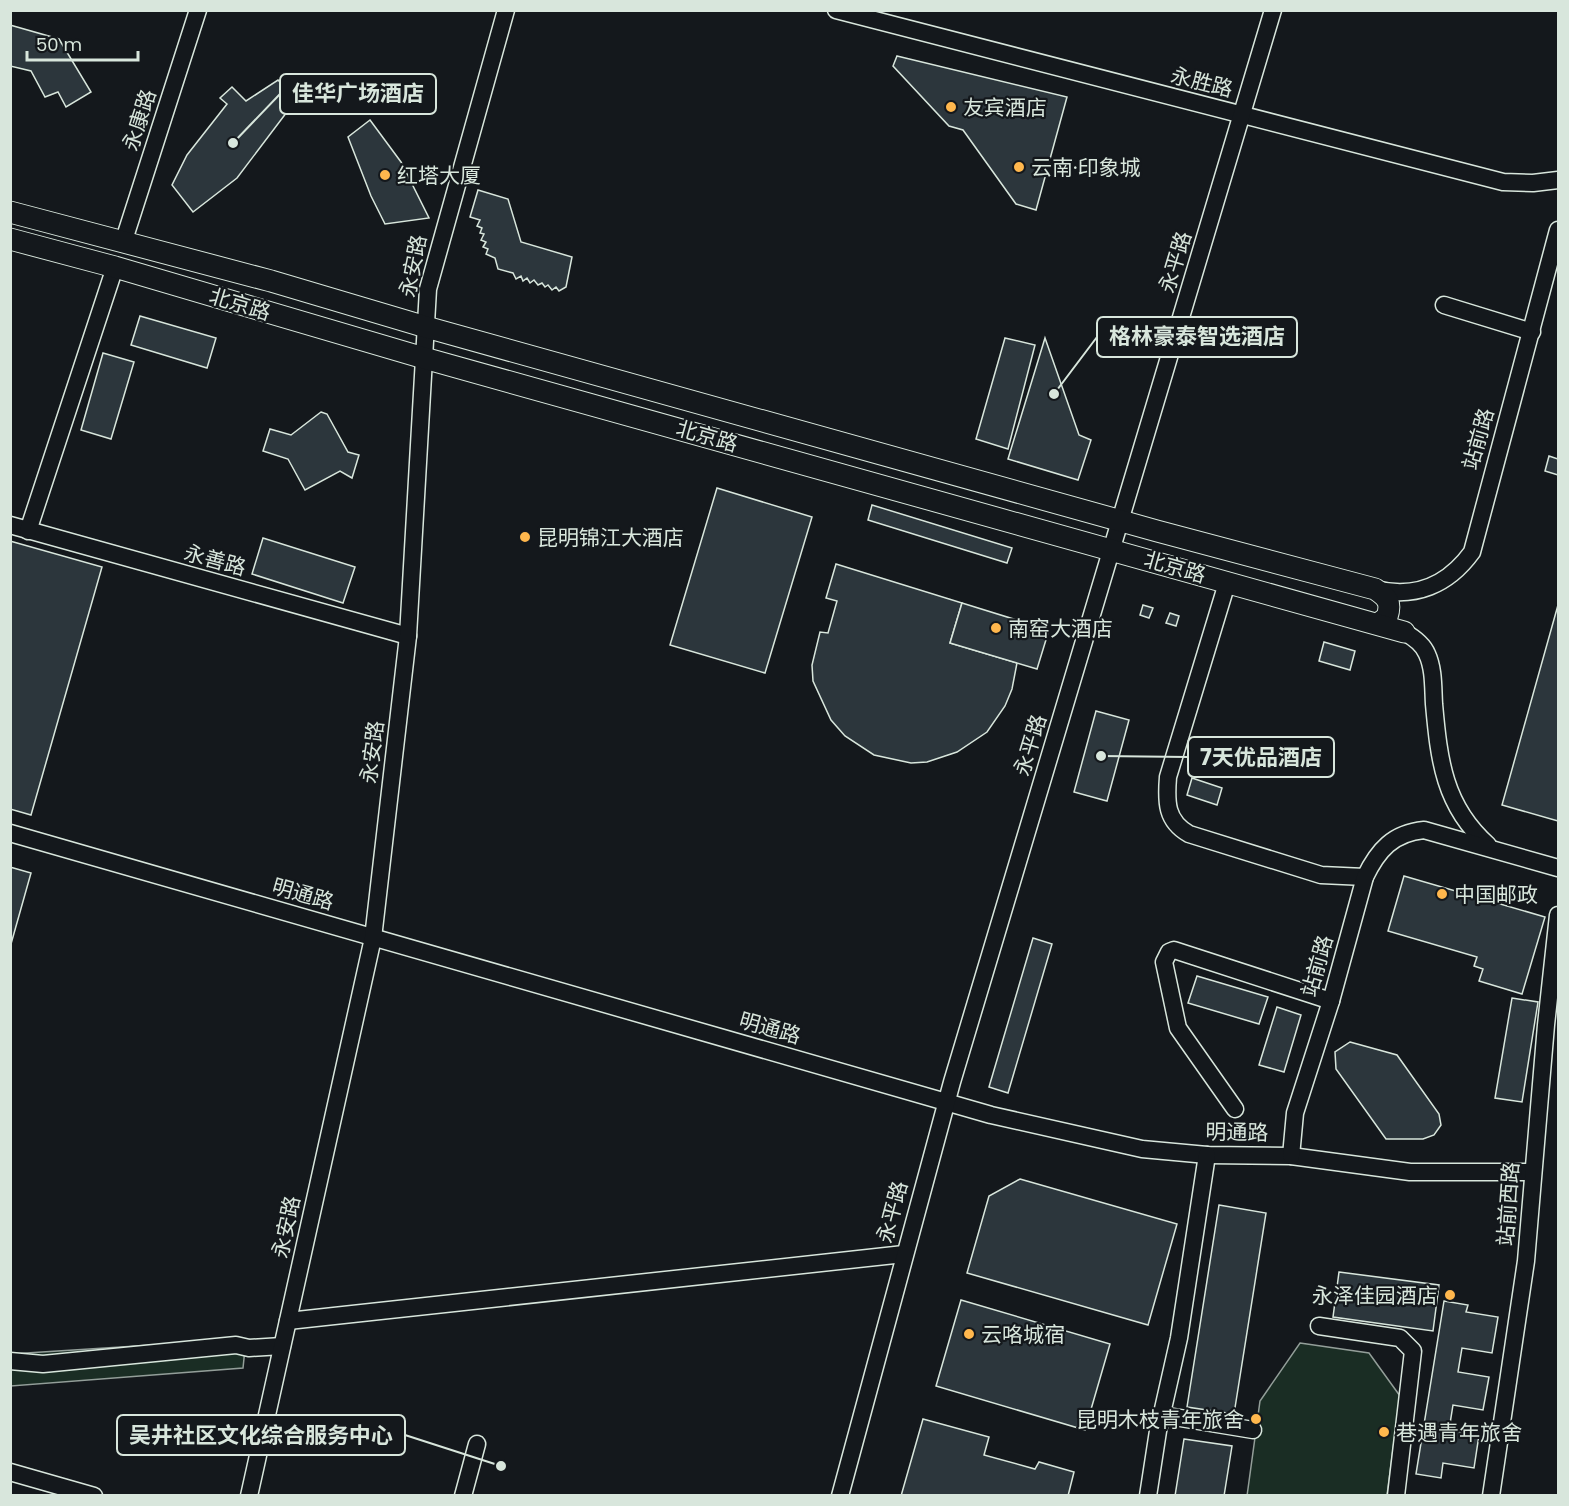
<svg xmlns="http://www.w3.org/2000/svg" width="1569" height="1506" font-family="Poppins,'Noto Sans SC',sans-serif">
<rect width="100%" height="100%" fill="#14181c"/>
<g fill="#1a2d24" stroke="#939e99" stroke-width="1.5">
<path d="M246 1339 243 1368 11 1386V1354Z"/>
<path d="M1300 1343 1369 1353 1400 1396 1387 1495 1247 1496 1260 1401Z"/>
</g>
<g fill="#2c363c" stroke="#d8e6dc" stroke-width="1.5">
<path d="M10 25 59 39 91 92 66 107 58 92 45 97 31 71 10 66Z"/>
<path d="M897 56 1067 97 1036 210 1016 204 963 130 949 126 893 66Z"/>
<path d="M278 80 296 100 237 178 193 212 172 185 187 155 227 104 220 98 232 87 246 101Z"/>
<path d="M370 120 401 162 429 218 385 224 371 196 348 137Z"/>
<path d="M478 190 508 199 521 242 572 257 566 287 559 291 556 287 552 290 548 285 545 287 542 283 538 285 534 280 530 283 527 278 523 281 521 276 516 279 513 273 498 269 495 258 486 254 488 249 483 247 486 242 481 240 484 234 480 233 482 228 477 226 480 220 470 217Z"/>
<path d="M140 316 216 338 207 368 131 345Z"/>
<path d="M1005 338 1035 345 1008 449 976 439Z"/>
<path d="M1045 338 1079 435 1091 440 1078 480 1008 459Z"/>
<path d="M103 353 134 362 111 439 81 430Z"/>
<path d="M321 412 327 414 348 452 359 455 352 478 340 471 305 490 288 459 263 451 270 429 291 435Z"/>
<path d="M1549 456 1558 459V475L1545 471Z"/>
<path d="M717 488 812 517 765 673 670 645Z"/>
<path d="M872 505 1012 548 1007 563 868 520Z"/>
<path d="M263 538 355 567 343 603 252 574Z"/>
<path d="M10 541 102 567 31 815 10 809Z"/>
<path d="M836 564 962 603 950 643 1017 663 1012 689 1005 706 987 732 957 752 927 762 911 763 874 755 845 736 831 720 813 681 812 665 820 632 828 633 837 601 826 598Z"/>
<path d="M962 603 1049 630 1037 669 950 643Z"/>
<path d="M1143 605 1153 608 1149 618 1140 615Z"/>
<path d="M1558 605V821L1502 805Z"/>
<path d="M1170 613 1179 616 1176 626 1166 623Z"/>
<path d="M1324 642 1355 651 1350 670 1319 661Z"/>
<path d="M1096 711 1129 720 1107 801 1074 792Z"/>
<path d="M1192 778 1222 788 1217 805 1187 795Z"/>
<path d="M10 867 31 873 11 944H10Z"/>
<path d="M1404 876 1545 917 1522 994 1479 981 1483 969 1474 966 1477 957 1388 931Z"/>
<path d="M1033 938 1052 944 1008 1093 989 1087Z"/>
<path d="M1197 976 1268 997 1259 1024 1188 1003Z"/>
<path d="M1512 998 1538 1002 1522 1102 1495 1098Z"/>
<path d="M1277 1007 1301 1015 1284 1072 1259 1065Z"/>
<path d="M1350 1042 1397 1055 1439 1114 1441 1125 1434 1135 1423 1139H1386L1336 1069 1335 1052Z"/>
<path d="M1020 1179 1177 1224 1148 1325 967 1273 989 1196Z"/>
<path d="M1219 1205 1266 1213 1234 1414 1187 1407Z"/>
<path d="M1339 1272 1439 1285 1433 1331 1333 1317Z"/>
<path d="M961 1300 1110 1344 1085 1430 936 1386Z"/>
<path d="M1444 1301 1468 1305 1466 1312 1498 1317 1492 1353 1462 1348 1458 1372 1489 1377 1483 1410 1453 1405 1449 1430 1479 1435 1474 1468 1443 1463 1441 1478 1416 1474Z"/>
<path d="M923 1419 989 1437 984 1455 1035 1469 1039 1462 1074 1472 1068 1496H901Z"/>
<path d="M1184 1439 1232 1446 1224 1496H1175Z"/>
</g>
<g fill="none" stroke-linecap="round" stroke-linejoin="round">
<g stroke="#d8e6dc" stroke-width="19">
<g id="minor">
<path d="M836 10 1503 182 1533 183 1558 180"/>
<path d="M123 243 198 10"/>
<path d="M1444 305 1532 332"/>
<path d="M10 525 408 636"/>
<path d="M28 531 115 267"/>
<path d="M1227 583 1168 777C1166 802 1166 821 1189 834L1321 875 1365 877"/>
<path d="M1375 589C1415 599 1448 585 1472 552L1558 230"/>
<path d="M1404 632C1413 637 1423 644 1427 654 1434 669 1433 688 1434 704 1439 760 1444 806 1488 845"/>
<path d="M10 833 991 1115 1142 1149 1207 1155 1291 1156 1410 1172H1533"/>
<path d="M1235 1109 1178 1028 1164 962 1169 952 1174 950 1331 1001"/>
<path d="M1291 1156 1295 1113 1331 1001 1365 877C1378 850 1393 833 1424 830L1558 868"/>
<path d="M288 1321 904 1254"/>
<path d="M1319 1326 1400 1338 1413 1351 1396 1496"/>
<path d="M10 1361 43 1364 236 1345 249 1348 282 1346"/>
<path d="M1162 1415 1253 1430"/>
<path d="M10 1472 94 1496"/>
<path d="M249 1496 373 938 408 636 428 289 506 10"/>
<path d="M463 1496 477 1444"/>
<path d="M840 1496 952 1082 1273 10"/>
<path d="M1148 1496 1158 1431 1179 1338 1207 1155"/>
<path d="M1491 1496 1526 1261 1546 1025 1558 915"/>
</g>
</g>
<g stroke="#d8e6dc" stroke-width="23">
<g id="major">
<path d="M10 212 271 281 426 327 1157 531 1375 589C1387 597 1392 602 1387 617L1378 624"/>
<path d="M10 239 115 267 424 358 1404 632"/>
</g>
</g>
<use href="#minor" stroke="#14181c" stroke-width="16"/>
<use href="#major" stroke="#14181c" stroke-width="21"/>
</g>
<g fill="#ffb74d" stroke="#14181c" stroke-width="2">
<circle cx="951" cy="107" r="6"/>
<circle cx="1019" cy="167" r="6"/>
<circle cx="385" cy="175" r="6"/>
<circle cx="525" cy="537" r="6"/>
<circle cx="996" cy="628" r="6"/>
<circle cx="1442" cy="894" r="6"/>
<circle cx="1450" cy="1295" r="6"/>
<circle cx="969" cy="1334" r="6"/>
<circle cx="1256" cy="1419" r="6"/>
<circle cx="1384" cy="1432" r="6"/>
</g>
<g text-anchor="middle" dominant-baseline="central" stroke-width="4.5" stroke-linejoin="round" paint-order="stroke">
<g font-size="21" fill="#d8e6dc" stroke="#14181c">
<text transform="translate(1202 82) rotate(14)">永胜路</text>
<text transform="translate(139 120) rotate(-72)">永康路</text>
<text transform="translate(1175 262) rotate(-73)">永平路</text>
<text transform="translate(413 266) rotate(-79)">永安路</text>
<text transform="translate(240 304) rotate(17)">北京路</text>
<text transform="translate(707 436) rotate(16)">北京路</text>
<text transform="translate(1478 439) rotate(-74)">站前路</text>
<text transform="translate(215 560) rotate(15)">永善路</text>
<text transform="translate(1175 567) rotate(16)">北京路</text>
<text transform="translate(1030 745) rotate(-73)">永平路</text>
<text transform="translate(372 752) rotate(-83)">永安路</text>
<text transform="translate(303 894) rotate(16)">明通路</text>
<text transform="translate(1317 966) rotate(-74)">站前路</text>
<text transform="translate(770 1028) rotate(16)">明通路</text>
<text transform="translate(1237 1132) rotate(1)">明通路</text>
<text transform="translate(1508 1204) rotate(-86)">站前西路</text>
<text transform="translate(892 1212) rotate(-75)">永平路</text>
<text transform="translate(286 1227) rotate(-78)">永安路</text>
</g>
<g font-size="21" fill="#d8e6dc" stroke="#14181c" text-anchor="start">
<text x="963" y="107">友宾酒店</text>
<text x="1031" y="167">云南·印象城</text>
<text x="397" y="175">红塔大厦</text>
<text x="537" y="537">昆明锦江大酒店</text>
<text x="1008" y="628">南窑大酒店</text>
<text x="1454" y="894">中国邮政</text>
<text x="1438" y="1295" text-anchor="end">永泽佳园酒店</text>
<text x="981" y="1334">云咯城宿</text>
<text x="1244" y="1419" text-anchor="end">昆明木枝青年旅舍</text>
<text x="1396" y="1432">巷遇青年旅舍</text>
</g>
</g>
<path fill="none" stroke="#d8e6dc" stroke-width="2" d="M233 143L280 94M1054 394L1097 337M1101 756L1188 757M501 1466L405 1435"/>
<g fill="#d8e6dc" stroke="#14181c" stroke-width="2">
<circle cx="233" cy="143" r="6"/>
<circle cx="1054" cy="394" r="6"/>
<circle cx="1101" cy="756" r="6"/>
<circle cx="501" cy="1466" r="6"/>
</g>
<g fill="#14181c" stroke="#d8e6dc" stroke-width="2">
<rect x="280" y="74" width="156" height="40" rx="6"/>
<rect x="1097" y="317" width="200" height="40" rx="6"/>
<rect x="1188" y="737" width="146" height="40" rx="6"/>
<rect x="117" y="1415" width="288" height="40" rx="6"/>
</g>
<g font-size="22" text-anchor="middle" font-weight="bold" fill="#d8e6dc">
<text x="358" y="101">佳华广场酒店</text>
<text x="1197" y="344">格林豪泰智选酒店</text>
<text x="1261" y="765">7天优品酒店</text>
<text x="261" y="1443">吴井社区文化综合服务中心</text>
</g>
<rect width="1569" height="1506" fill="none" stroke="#d8e6dc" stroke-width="24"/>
<path d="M27 51v9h111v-9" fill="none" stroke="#d8e6dc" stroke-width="3"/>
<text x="36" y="51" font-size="18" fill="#d8e6dc" stroke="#14181c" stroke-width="4.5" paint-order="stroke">50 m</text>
</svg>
